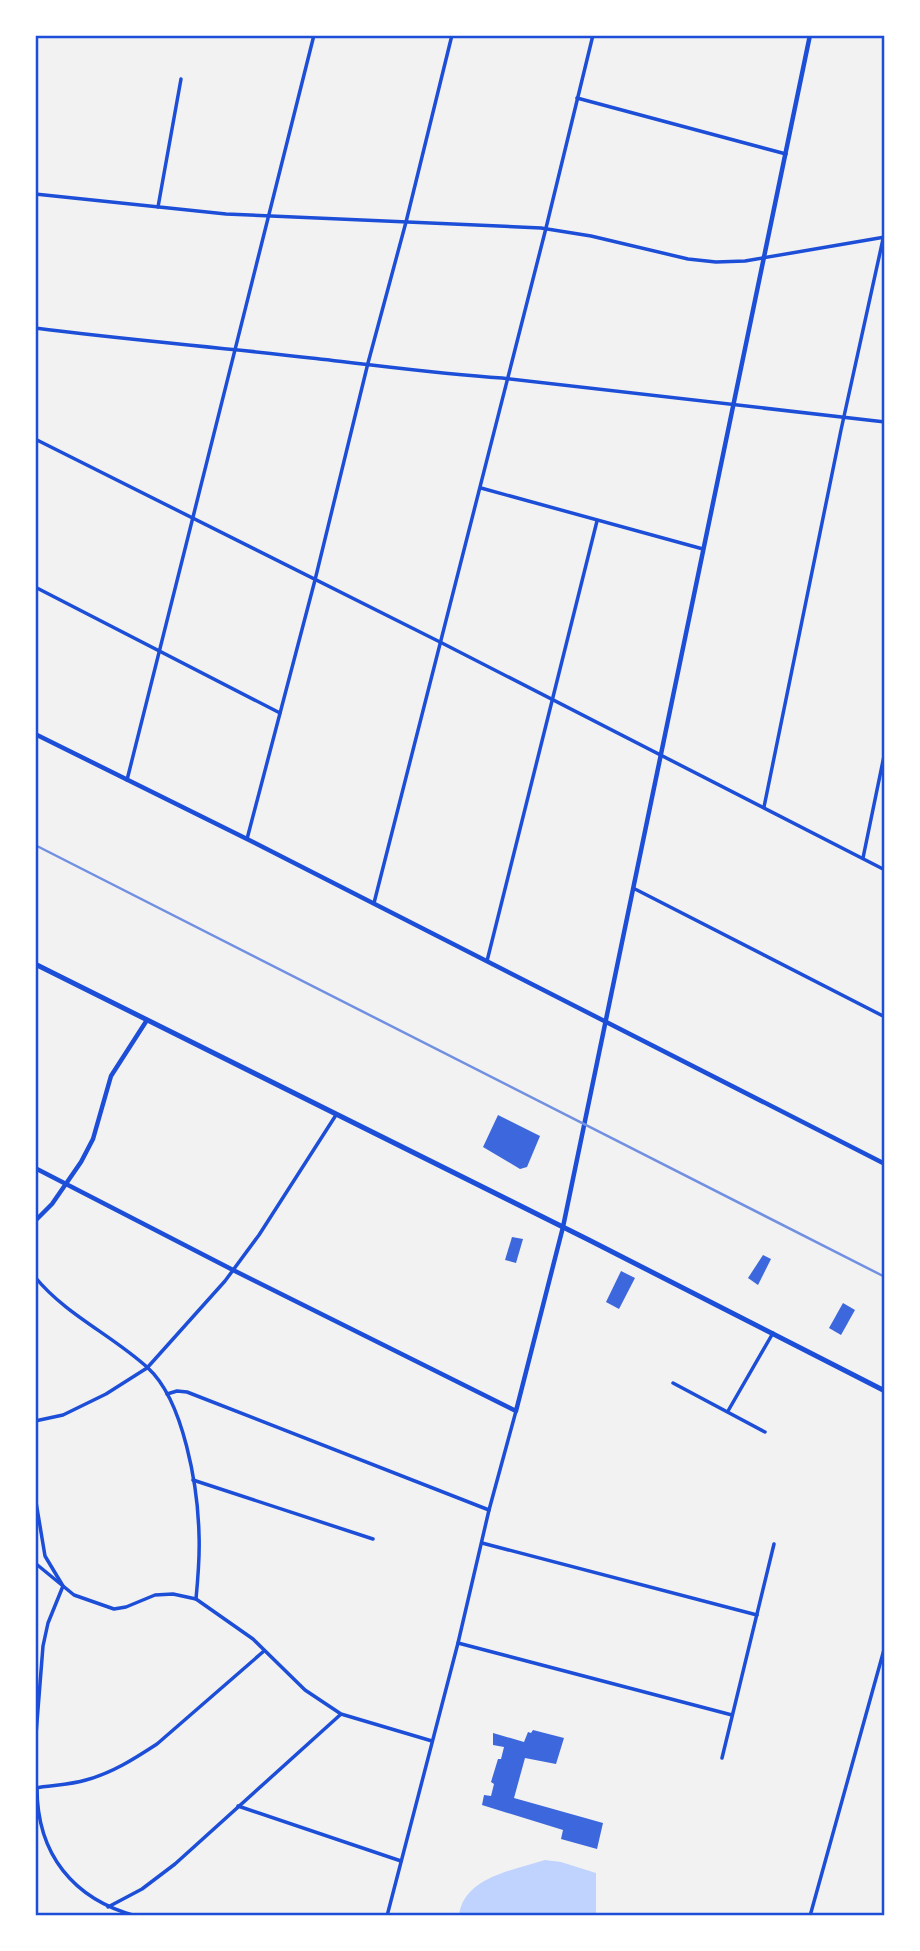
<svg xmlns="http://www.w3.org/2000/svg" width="920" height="1951" font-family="'DejaVu Sans',sans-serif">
<rect width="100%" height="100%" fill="#f2f2f2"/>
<path fill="#bfd3fe" d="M545 1860 561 1862 596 1873V1916H459C463 1877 514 1870 545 1860Z"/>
<g fill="#3d67dc">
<path d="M498 1115 540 1136 527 1167 520 1169 483 1147Z"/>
<path d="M512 1237 523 1239 516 1263 505 1260Z"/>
<path d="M763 1255 771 1259 758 1285 748 1278Z"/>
<path d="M621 1271 635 1278 619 1309 606 1302Z"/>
<path d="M843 1303 855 1310 841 1335 829 1328Z"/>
<path d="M533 1730 564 1738 556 1764 525 1758 514 1798 603 1823 597 1849 561 1839 563 1830 482 1805 484 1795 491 1796 494 1784 491 1782 498 1759H501L504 1747 493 1745V1733L524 1742 528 1732 531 1733Z"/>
</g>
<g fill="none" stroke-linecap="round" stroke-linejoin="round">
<g stroke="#1d4ed8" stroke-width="3.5">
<path d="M577 98 786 154"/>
<path d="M35 194 226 214 541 228 591 236 688 259 716 262 745 261 885 237"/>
<path d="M158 207 181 79"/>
<path d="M35 328C127 340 219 347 311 358 375 365 438 374 502 378L885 422"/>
<path d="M35 439 440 642 885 870"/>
<path d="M481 488 703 549"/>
<path d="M35 587 280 713"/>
<path d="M127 780 314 35"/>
<path d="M764 807 841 430 885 230"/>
<path d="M247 839 315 580 368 363 406 222 452 35"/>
<path d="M863 858 885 751"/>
<path d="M635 889 885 1017"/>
<path d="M374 903 546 228 593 35"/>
<path d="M487 961 597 521"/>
<path d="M35 1277C66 1315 112 1335 148 1368 184 1401 198 1488 199 1535 200 1557 198 1578 196 1599"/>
<path d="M673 1383 765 1432"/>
<path d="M167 1394 177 1391 187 1392 489 1510"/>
<path d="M728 1411 773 1333"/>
<path d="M35 1421 63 1415 106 1394 147 1368 225 1281 259 1235 336 1115"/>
<path d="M193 1480 373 1539"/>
<path d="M35 1496 45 1556 63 1586 48 1623 43 1646 35 1747"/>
<path d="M482 1543 757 1615"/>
<path d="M35 1563 74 1595 114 1609 126 1607 155 1595 173 1594 196 1599 253 1639 305 1690 341 1714 432 1741"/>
<path d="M458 1643 732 1715"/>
<path d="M722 1758 774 1544"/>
<path d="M35 1788C51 1785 70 1785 86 1780 112 1773 134 1759 157 1744L264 1651"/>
<path d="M37 1788C37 1854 73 1899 136 1916"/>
<path d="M238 1806 401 1861"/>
<path d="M108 1907 142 1889 175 1864 340 1715"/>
<path d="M387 1916 458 1643 489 1510 516 1411"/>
<path d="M810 1916 885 1646"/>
</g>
<g stroke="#1d4ed8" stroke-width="4.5">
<path d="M35 734 247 839 885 1164"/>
<path d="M35 1168 233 1270 516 1411 563 1227 810 35"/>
<path d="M35 1221 52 1204 81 1162 93 1139 111 1076 147 1020"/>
</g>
<path stroke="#1d4ed8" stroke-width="5" d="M35 964 589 1240 885 1391"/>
<path stroke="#7290e2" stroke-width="2.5" d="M35 845 885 1277"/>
</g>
<rect width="920" height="1951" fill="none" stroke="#ffffff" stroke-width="74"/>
<rect x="37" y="37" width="846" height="1877" fill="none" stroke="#1d4ed8" stroke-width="2.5"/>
</svg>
